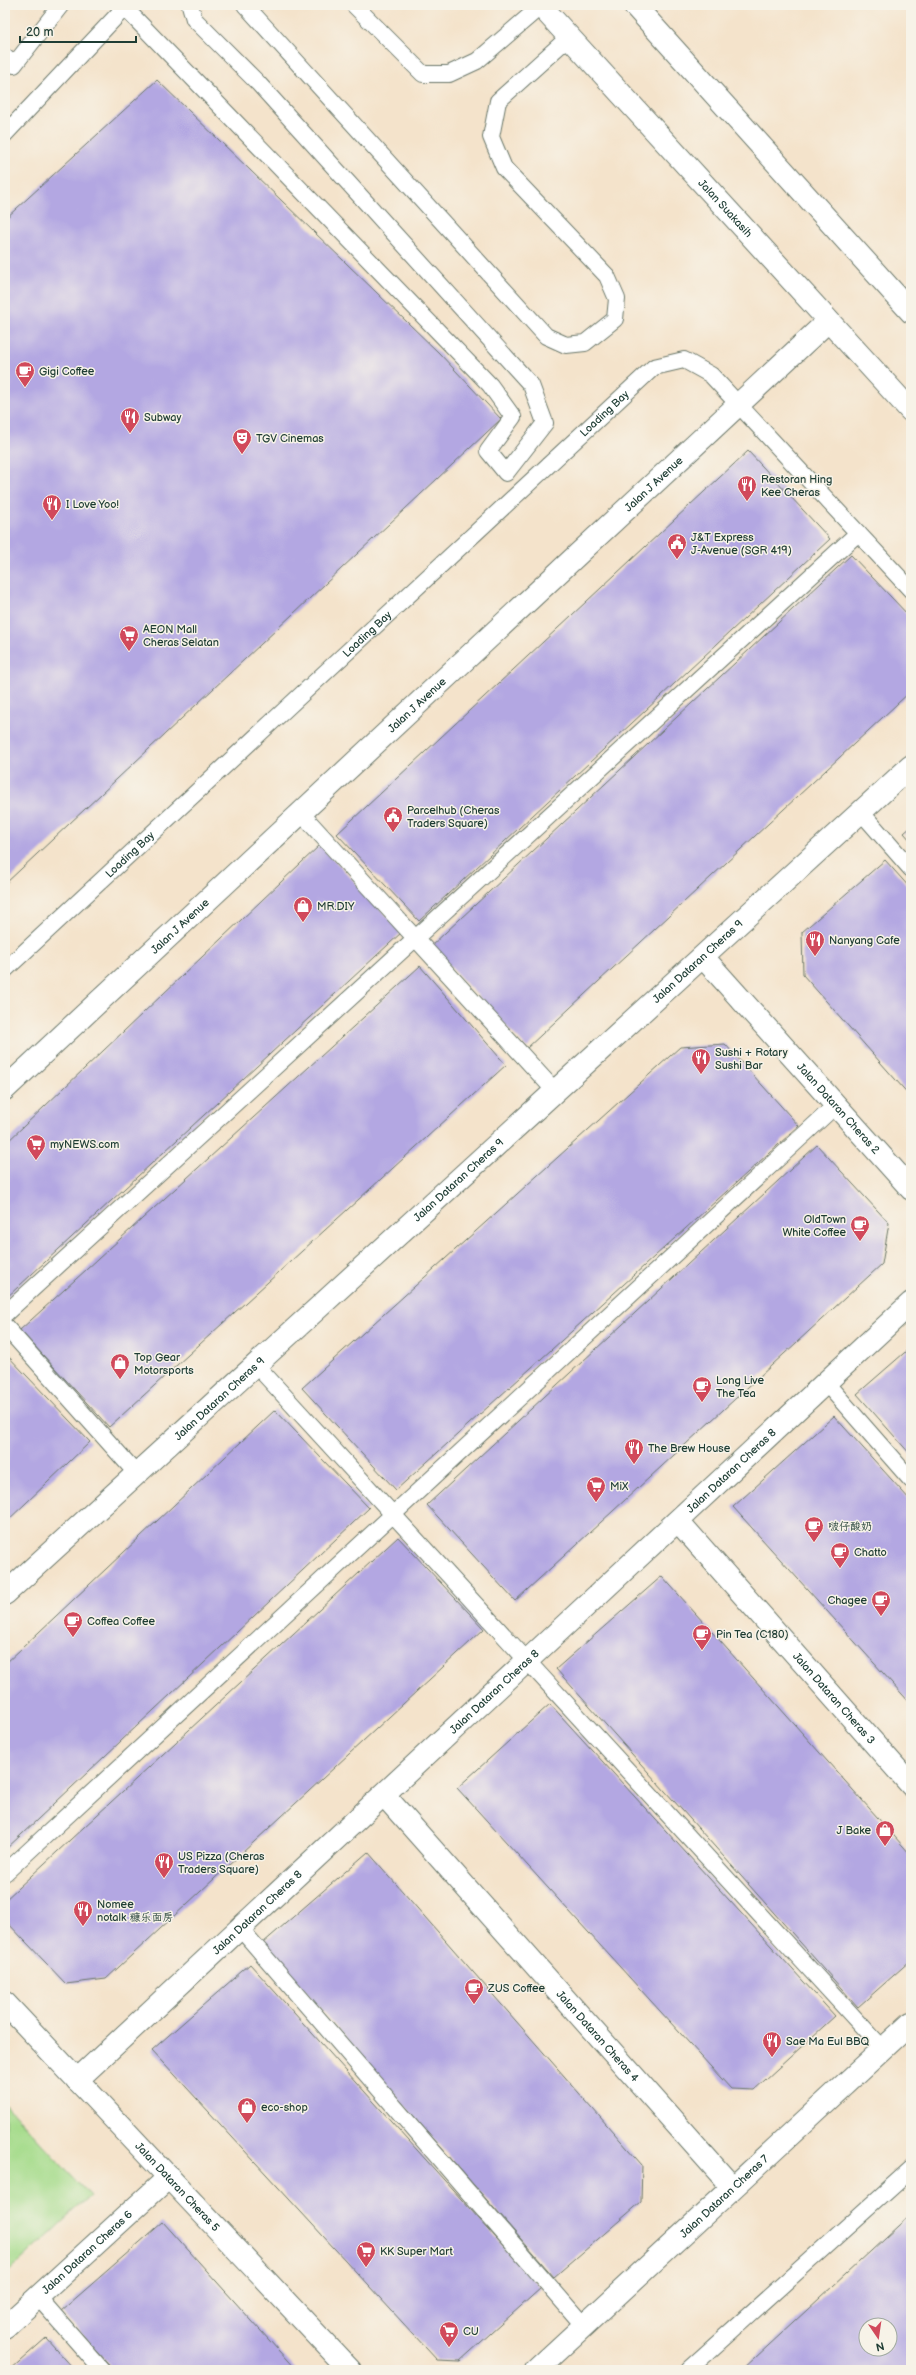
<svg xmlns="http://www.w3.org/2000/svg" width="916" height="2375" font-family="'Balsamiq Sans','LXGW WenKai TC',sans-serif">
<rect width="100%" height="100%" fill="#f7f3e8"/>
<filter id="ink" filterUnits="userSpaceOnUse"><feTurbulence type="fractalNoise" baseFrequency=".025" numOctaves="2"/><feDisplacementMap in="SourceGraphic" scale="8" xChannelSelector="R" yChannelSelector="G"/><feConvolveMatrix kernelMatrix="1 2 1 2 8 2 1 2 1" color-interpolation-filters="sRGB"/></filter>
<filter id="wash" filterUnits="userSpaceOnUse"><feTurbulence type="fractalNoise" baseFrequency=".012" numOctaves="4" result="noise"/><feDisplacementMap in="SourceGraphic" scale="16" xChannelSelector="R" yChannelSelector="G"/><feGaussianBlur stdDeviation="0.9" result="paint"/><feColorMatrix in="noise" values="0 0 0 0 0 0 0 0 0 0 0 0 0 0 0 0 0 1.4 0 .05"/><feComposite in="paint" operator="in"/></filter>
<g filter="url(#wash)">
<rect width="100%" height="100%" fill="#f4e3cb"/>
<path fill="#a6dc8c" stroke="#628c60" d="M5 2104 90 2196 5 2275Z"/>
<g id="blocks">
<g fill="#b3a7e2" fill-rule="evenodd">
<path d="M157 80 439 353 501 419 5 884V219Z"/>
<path d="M748 451 830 539 419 921 337 834Z"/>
<path d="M851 555 911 618V691L527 1048 431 946Z"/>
<path d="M911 827V841L904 833Z"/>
<path d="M320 845 402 932 5 1299V1144Z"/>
<path d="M885 860 911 889V1097L803 975 802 932Z"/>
<path d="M420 966 506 1065 109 1427 20 1330Z"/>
<path d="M725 1044 799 1126 396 1490 302 1388 680 1047Z"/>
<path d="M817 1145 889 1223 882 1264 515 1601 427 1505Z"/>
<path d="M911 1347V1455L857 1394Z"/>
<path d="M5 1353 90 1442 5 1523Z"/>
<path d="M275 1410 369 1508 5 1850V1664Z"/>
<path d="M834 1416 911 1501V1704L733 1507Z"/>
<path d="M398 1537 484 1629 106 1979 66 1984 5 1920V1900Z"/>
<path d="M662 1576 911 1855V1960L858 2007 556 1669Z"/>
<path d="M550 1704 835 2016 754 2090 731 2089 457 1788Z"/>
<path d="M368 1852 642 2165 641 2202 554 2277 263 1943Z"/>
<path d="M250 1964 541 2288 460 2361 437 2360 152 2050Z"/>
<path d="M911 2214V2370H742ZM866 2325H890V2349H866Z"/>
<path d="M163 2222 296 2370H114L61 2311Z"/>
<path d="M46 2338 75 2370H10Z"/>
</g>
</g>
</g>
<g filter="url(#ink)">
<use href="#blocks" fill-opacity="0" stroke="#6a7769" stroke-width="1"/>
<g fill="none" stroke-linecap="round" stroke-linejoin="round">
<g stroke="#6a7769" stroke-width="18">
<g id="lane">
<path d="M119 5 124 7 490 385 513 417 488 451 506 473 545 423 531 385 258 83 194 19 190 5"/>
<path d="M245 5 546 336 566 345 585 343 615 319 617 299 607 276 504 168 491 137 498 101 569 37"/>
<path d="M354 5 423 74H449L477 61 541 6"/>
<path d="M5 57 14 65 61 5"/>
<path d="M5 134 127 5"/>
<path d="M861 812 911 869"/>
<path d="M301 813 555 1091"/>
<path id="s1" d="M5 970 654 367 684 360 711 375 911 590"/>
<path d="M5 1314 858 533"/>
<path d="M5 1326 137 1474"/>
<path d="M256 1365 883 2049"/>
<path d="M826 1383 911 1480"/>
<path d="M5 1873 836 1105"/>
<path d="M240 1928 584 2326"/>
<path d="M38 2297 102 2370"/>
<path d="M688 2370 911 2169"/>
</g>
</g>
<g stroke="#6a7769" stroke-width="24">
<g id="street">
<path id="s2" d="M703 957 911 1189"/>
<path id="s3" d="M5 1089 828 321"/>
<path id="s4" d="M678 1521 911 1785"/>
<path id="s5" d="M5 1594 911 766"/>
<path id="s6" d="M384 1795 732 2187"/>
<path id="s7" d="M5 2003 350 2370"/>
<path id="s8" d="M77 2080 911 1303"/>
<path id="s9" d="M5 2327 169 2177"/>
<path id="s10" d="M536 2370 911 2023"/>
</g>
</g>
<g stroke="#6a7769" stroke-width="24">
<g id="secondary">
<path id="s11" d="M540 5 911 411"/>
<path d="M634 5 911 312"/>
</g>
</g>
<use href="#lane" stroke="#fff" stroke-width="16"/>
<use href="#street" stroke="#fff" stroke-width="22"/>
<use href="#secondary" stroke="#fff" stroke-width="22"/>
</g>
</g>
<defs>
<g id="cafe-pin" transform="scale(1)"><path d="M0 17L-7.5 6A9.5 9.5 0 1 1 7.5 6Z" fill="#d1495b" stroke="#f7f3e8"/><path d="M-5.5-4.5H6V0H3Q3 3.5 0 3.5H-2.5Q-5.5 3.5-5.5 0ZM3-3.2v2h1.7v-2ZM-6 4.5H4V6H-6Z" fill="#fff"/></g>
<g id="restaurant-pin" transform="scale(1)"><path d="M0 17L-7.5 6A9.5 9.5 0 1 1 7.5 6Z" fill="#d1495b" stroke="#f7f3e8"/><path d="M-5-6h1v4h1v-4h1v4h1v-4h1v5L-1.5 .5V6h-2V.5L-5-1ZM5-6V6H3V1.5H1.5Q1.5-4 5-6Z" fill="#fff"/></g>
<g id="theatre-pin" transform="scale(1)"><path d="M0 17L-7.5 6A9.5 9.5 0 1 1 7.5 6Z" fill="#d1495b" stroke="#f7f3e8"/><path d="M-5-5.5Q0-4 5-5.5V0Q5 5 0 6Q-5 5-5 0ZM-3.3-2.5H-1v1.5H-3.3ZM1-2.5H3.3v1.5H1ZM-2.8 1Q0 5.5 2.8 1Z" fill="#fff"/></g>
<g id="civic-pin" transform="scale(1)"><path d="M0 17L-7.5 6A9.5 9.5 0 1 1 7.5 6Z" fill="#d1495b" stroke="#f7f3e8"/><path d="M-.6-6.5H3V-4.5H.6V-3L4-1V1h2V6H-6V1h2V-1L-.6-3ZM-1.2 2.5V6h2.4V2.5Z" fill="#fff"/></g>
<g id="supermarket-pin" transform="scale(1)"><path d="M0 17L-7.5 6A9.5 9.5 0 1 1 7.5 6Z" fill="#d1495b" stroke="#f7f3e8"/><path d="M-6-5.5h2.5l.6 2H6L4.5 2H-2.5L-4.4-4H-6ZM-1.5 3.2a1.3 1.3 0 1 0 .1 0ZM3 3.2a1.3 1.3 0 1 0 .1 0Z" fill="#fff"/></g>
<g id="shop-pin" transform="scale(1)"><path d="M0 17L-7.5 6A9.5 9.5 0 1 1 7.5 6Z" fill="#d1495b" stroke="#f7f3e8"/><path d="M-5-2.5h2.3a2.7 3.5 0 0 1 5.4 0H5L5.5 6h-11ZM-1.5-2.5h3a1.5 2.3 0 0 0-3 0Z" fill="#fff"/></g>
</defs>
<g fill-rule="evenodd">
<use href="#cafe-pin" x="25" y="371"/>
<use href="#restaurant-pin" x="130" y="417"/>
<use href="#theatre-pin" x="242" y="438"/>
<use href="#restaurant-pin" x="747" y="485"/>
<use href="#restaurant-pin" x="52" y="504"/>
<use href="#civic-pin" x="677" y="543"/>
<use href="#supermarket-pin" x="129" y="635"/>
<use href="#civic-pin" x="393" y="816"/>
<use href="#shop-pin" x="303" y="906"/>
<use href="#restaurant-pin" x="815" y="940"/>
<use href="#restaurant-pin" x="701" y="1058"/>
<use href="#supermarket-pin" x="36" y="1144"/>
<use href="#cafe-pin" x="860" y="1225"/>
<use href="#shop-pin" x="120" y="1363"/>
<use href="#cafe-pin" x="702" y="1386"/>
<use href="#restaurant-pin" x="634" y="1448"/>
<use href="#supermarket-pin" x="596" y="1486"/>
<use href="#cafe-pin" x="814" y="1526"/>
<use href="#cafe-pin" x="840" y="1552"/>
<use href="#cafe-pin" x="881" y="1600"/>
<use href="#cafe-pin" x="73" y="1621"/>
<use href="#cafe-pin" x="702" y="1634"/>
<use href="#shop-pin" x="885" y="1830"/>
<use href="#restaurant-pin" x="164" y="1862"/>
<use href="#restaurant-pin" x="83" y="1910"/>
<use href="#cafe-pin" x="474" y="1988"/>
<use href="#restaurant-pin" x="772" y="2041"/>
<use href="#shop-pin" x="247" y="2107"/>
<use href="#supermarket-pin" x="366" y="2251"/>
<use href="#supermarket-pin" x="449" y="2331"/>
</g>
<g text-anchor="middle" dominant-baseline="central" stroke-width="3" stroke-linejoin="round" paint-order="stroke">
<g font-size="11" fill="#1f3d34" stroke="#f7f3e8">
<text stroke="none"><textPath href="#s11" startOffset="275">Jalan Suakasih</textPath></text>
<text stroke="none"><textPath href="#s1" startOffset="818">Loading Bay</textPath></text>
<text stroke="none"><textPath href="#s3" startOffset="887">Jalan J Avenue</textPath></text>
<text stroke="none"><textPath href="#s1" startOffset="494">Loading Bay</textPath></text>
<text stroke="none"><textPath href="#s3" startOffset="563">Jalan J Avenue</textPath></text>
<text stroke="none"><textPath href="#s1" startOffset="170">Loading Bay</textPath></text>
<text stroke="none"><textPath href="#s3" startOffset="239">Jalan J Avenue</textPath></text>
<text stroke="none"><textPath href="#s5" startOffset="938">Jalan Dataran Cheras 9</textPath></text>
<text stroke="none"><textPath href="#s2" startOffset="203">Jalan Dataran Cheras 2</textPath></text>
<text stroke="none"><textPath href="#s5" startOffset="614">Jalan Dataran Cheras 9</textPath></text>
<text stroke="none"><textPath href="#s5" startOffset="290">Jalan Dataran Cheras 9</textPath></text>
<text stroke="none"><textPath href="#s8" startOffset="894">Jalan Dataran Cheras 8</textPath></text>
<text stroke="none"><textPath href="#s8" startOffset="570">Jalan Dataran Cheras 8</textPath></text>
<text stroke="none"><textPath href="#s4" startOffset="236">Jalan Dataran Cheras 3</textPath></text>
<text stroke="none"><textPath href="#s8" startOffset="246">Jalan Dataran Cheras 8</textPath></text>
<text stroke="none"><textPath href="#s6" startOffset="322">Jalan Dataran Cheras 4</textPath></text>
<text stroke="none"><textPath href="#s7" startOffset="252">Jalan Dataran Cheras 5</textPath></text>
<text stroke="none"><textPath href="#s10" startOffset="256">Jalan Dataran Cheras 7</textPath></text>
<text stroke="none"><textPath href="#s9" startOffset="111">Jalan Dataran Cheras 6</textPath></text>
</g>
<g font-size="11" fill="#1f3d34" stroke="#f7f3e8" text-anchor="start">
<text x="39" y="371">Gigi Coffee</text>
<text x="144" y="417">Subway</text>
<text x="256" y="438">TGV Cinemas</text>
<text x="761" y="479">Restoran Hing<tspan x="761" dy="13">Kee Cheras</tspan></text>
<text x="66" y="504">I Love Yoo!</text>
<text x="691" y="537">J&amp;T Express<tspan x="691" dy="13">J-Avenue (SGR 419)</tspan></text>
<text x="143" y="629">AEON Mall<tspan x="143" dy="13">Cheras Selatan</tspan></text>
<text x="407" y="810">Parcelhub (Cheras<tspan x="407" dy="13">Traders Square)</tspan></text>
<text x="317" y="906">MR.DIY</text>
<text x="829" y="940">Nanyang Cafe</text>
<text x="715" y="1052">Sushi + Rotary<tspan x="715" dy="13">Sushi Bar</tspan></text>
<text x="50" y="1144">myNEWS.com</text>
<text x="846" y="1219" text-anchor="end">OldTown<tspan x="846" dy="13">White Coffee</tspan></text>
<text x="134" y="1357">Top Gear<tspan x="134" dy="13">Motorsports</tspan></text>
<text x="716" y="1380">Long Live<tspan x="716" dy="13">The Tea</tspan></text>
<text x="648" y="1448">The Brew House</text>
<text x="610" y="1486">MiX</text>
<text x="828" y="1526">啵仔酸奶</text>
<text x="854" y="1552">Chatto</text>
<text x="867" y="1600" text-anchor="end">Chagee</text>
<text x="87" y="1621">Coffea Coffee</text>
<text x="716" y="1634">Pin Tea (C180)</text>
<text x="871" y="1830" text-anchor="end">J Bake</text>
<text x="178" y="1856">US Pizza (Cheras<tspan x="178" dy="13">Traders Square)</tspan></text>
<text x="97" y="1904">Nomee<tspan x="97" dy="13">notalk 糠乐面房</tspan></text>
<text x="488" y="1988">ZUS Coffee</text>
<text x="786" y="2041">Sae Ma Eul BBQ</text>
<text x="261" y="2107">eco-shop</text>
<text x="380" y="2251">KK Super Mart</text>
<text x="463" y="2331">CU</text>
</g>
</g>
<rect width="916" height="2375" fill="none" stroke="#f7f3e8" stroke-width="20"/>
<g transform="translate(878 2337) rotate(167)"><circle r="19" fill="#f7f3e8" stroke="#a1aaa0"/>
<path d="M0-3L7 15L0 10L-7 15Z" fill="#d1495b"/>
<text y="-6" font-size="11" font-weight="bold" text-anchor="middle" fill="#1f3d34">N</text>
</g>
<path d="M20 36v6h116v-6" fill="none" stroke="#1f3d34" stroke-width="2"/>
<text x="26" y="36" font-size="12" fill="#1f3d34" stroke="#f7f3e8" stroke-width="3" paint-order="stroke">20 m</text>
</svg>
